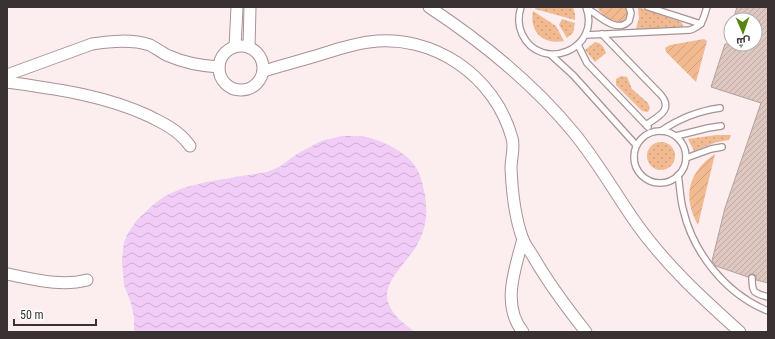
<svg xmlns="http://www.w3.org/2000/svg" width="775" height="339" font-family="'Roboto Condensed',Cairo,sans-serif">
<defs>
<pattern id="grass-dots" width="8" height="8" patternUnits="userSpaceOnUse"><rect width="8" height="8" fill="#f2ba91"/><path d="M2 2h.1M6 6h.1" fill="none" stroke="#d0a07e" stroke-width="1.8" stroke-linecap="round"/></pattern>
<pattern id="garden-furrows" width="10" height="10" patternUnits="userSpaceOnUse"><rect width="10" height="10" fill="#f2ba91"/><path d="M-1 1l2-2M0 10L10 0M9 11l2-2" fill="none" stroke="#d0a07e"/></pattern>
<pattern id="water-waves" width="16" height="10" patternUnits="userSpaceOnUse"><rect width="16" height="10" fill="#f0ccf6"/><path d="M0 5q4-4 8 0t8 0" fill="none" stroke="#cfb0d3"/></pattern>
<pattern id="building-hatch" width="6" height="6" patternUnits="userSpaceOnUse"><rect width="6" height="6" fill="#dec6c1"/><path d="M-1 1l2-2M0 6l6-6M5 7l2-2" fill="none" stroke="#bfaba6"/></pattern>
</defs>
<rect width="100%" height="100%" fill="#fcedef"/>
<g fill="url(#grass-dots)">
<path d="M536 7H573L575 14V20L535 9Z"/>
<path d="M638 7 681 22 683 25 682 27 636 29 639 18Z"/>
<path d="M533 11 556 26 564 41C543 45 529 32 533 11Z"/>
<path d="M562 19 575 23 573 33 567 38 559 25Z"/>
<path d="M595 42C601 43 604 47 606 53L595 62 585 50Z"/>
<path d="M621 76 627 77 632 89 648 103 650 108 648 112 642 111 616 85V79Z"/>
<path d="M716 135H731L729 140 717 142 694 151 688 139Z"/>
<circle cx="661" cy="156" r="14"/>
</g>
<g fill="url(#garden-furrows)">
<path d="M597 7H625L627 12V18L621 22C609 21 603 16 597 7Z"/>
<path d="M704 39 707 41 696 82 666 52 665 48 670 45Z"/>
<path d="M715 154 698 225C682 197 688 172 715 154Z"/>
</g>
<path fill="url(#water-waves)" d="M342 136C348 136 354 136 360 136 380 139 407 151 417 169 421 176 423 186 425 195 428 213 426 229 417 245 408 261 386 279 387 297 389 313 403 323 415 332H134V317L131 303 124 285 122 260 124 242 128 233 137 220 154 204 165 196 183 188 206 182 267 172 279 167 297 154 321 141Z"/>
<path fill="url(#building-hatch)" stroke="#b6a09a" d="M737 7H768V283L756 280V276L754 274H750L748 277 716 266 712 261 725 208 761 103 711 87 725 44H755V20H733Z"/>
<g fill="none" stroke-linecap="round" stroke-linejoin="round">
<g stroke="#a99295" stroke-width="8">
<g id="service">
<path d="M521 7C518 16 518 25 522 34 541 74 602 49 586 7"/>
<path d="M648 7 701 24"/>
<path d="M587 8C599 16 617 34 629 21L631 13 629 7"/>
<path d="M602 34 661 95C674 110 657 117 646 125"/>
<path d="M586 35 690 30C703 26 703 19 707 7"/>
<path d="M578 45 587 63 648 127"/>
<path d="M551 55 573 75 636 145"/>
<path d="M661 131C680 118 698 111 720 108"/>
<circle cx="660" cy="157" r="26"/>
<path d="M676 136 708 128 721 126"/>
<path d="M686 158 711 149 722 147"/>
<path d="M678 175C680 186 680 198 683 209 693 253 726 294 768 311"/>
<path d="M752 278C752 293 754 293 768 297"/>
</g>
</g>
<g stroke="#a99295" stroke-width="13">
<g id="minor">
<path d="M429 7C482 42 533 83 574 133 597 161 615 193 636 223 665 264 702 298 740 332"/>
<circle cx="241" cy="68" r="22"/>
<path d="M235 47 237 7"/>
<path d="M249 47 250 7"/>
<path d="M264 71C283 65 303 60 322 54 338 49 353 44 369 42 433 33 495 76 512 138 515 147 511 158 511 168 512 192 514 214 522 237 524 244 530 251 534 258 549 284 567 308 586 332"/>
<path d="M7 75 92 44C111 41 131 39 150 45 156 48 162 53 169 56 185 63 201 66 219 67"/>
<path d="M7 82C56 89 104 95 149 116 160 122 171 126 180 135 184 138 187 142 190 146"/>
<path d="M523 239C515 269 501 305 523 332"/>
<path d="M7 274C34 279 60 287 87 280"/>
</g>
</g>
<use href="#service" stroke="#fff" stroke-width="5.5"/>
<use href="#minor" stroke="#fff" stroke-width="11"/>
</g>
<rect width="775" height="339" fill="none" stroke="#3a3132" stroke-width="16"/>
<g transform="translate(743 32) rotate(178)"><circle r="19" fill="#ffffff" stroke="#b0adad"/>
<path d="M0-3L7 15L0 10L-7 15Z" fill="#578411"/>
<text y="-6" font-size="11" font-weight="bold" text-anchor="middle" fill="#3a3132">ش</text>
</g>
<path d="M14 319v6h82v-6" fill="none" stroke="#3a3132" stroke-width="2"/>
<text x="20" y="319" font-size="12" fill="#3a3132" stroke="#ffffff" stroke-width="3" paint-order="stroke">50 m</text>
</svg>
